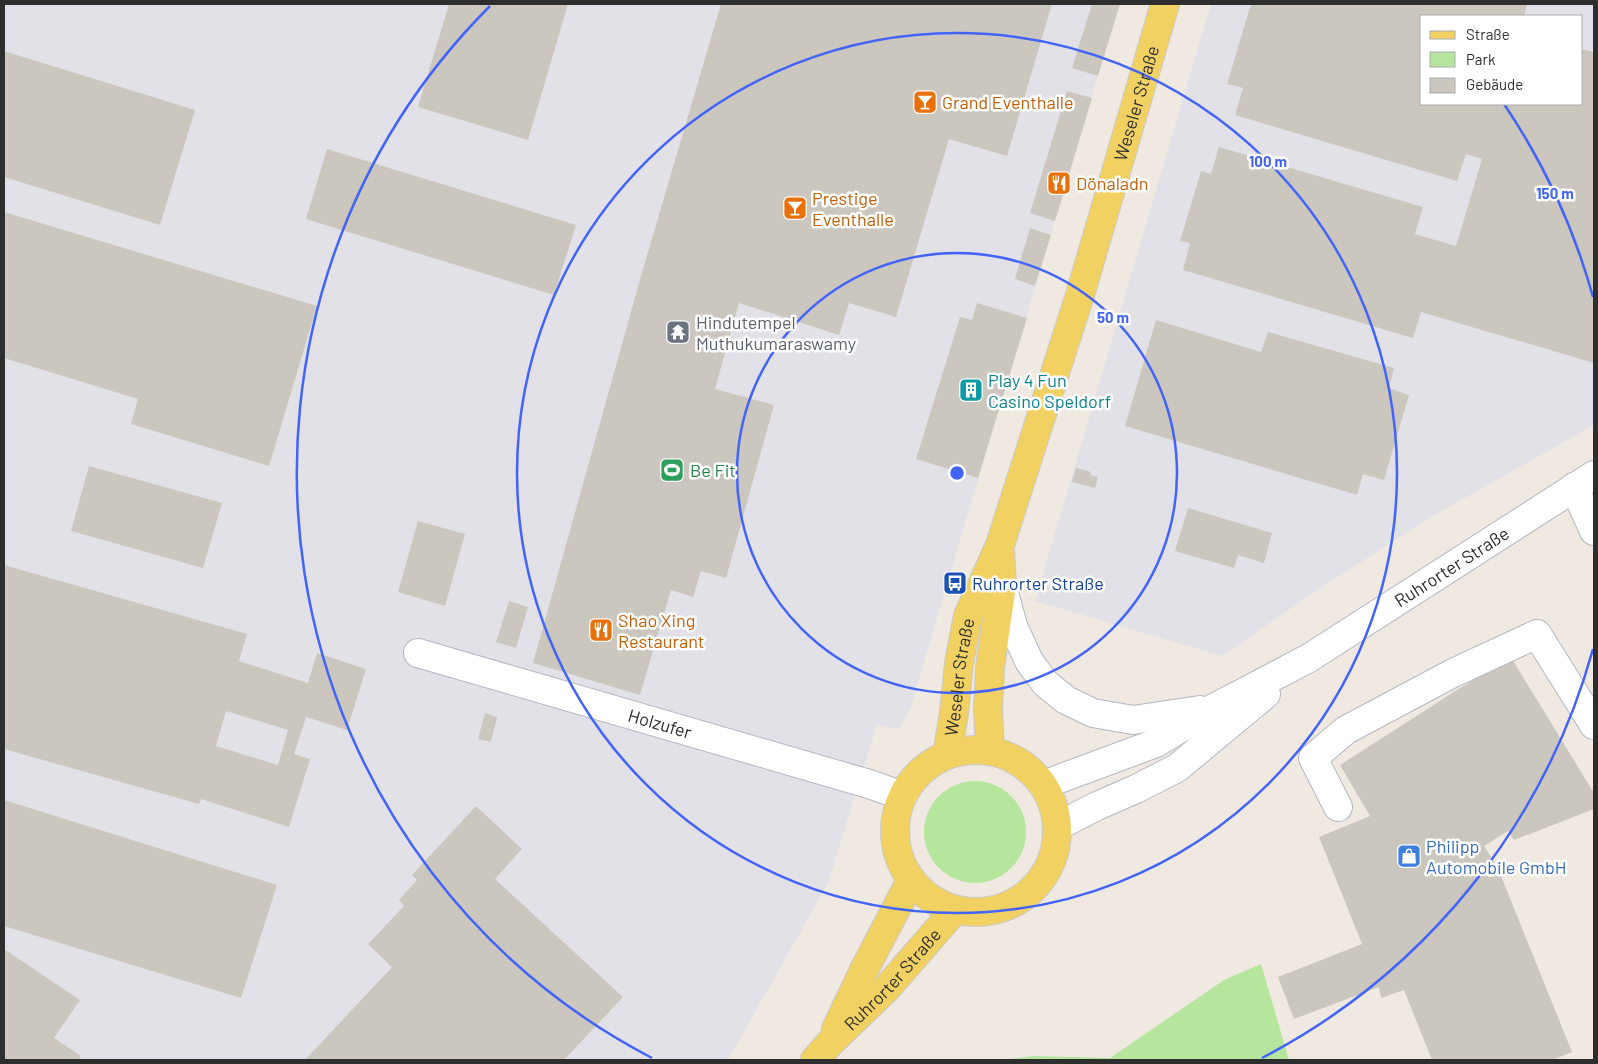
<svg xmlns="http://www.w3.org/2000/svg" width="1598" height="1064" font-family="Barlow,sans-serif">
<rect width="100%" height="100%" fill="#efe9e1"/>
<g fill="#e3e1e8" fill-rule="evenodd">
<path d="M4 4H1119L910 709 899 729 877 725 828 883 728 1060H4Z"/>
<path d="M1211 4H1594V425L1431 517 1316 591 1222 656 1035 601ZM1422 16H1582V104H1422Z"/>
</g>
<g fill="#b6e59e">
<circle cx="975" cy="832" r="51"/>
<path d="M1261 964 1289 1060H1003L1033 1056 1110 1058 1224 980Z"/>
</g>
<g fill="#cbc7bf" fill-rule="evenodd">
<path d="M449 4H568L528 140 418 107Z"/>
<path d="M721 4H1052L1007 156 949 139 896 317 849 303 839 335 739 303 715 389 774 405 726 578 701 571 693 597 671 590 640 695 533 663 641 276Z"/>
<path d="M1092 4H1120L1098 76 1072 68Z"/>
<path d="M1251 4H1527L1524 16H1422V104H1582V49L1594 52V363L1421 312 1413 338 1183 270 1190 243 1180 241 1201 171 1211 174 1219 147 1423 207 1415 234 1456 246 1482 159 1466 154 1457 181 1235 115 1243 88 1227 84Z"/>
<path d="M4 51 195 110 160 225 4 177Z"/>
<path d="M1067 91 1092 98 1055 221 1030 213Z"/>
<path d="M327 149 576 225 554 295 306 219Z"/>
<path d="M4 212 317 306 269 466 131 424 138 399 4 358Z"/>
<path d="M1030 228 1051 235 1035 286 1015 279Z"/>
<path d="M977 303 1027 318 978 478 916 459 960 317 972 320Z"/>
<path d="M1156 320 1261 352 1268 332 1394 368 1389 388 1409 395 1384 480 1363 474 1357 495 1125 426Z"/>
<path d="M89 466 222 503 203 568 71 531Z"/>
<path d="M1076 468 1091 472 1090 475 1098 477 1095 488 1072 482Z"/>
<path d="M1188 508 1272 533 1264 563 1238 555 1234 568 1175 551Z"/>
<path d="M418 521 465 534 445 606 398 592Z"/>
<path d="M4 565 247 634 239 661 308 683 317 653 366 669 347 730 306 717 294 754 310 759 289 827 201 799 199 804 4 749ZM226 711 288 730 278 765 216 746Z"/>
<path d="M509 601 528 607 516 648 496 642Z"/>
<path d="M1510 656 1594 793V809L1514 840 1508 831 1484 846 1497 866 1572 1052 1552 1060H1432L1404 990 1381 998 1379 987 1294 1019 1278 977 1362 944 1319 837 1370 816 1340 765Z"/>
<path d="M485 713 497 717 491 742 478 739Z"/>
<path d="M4 800 277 885 241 998 4 926Z"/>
<path d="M476 806 522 849 495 879 623 997 564 1060H305L392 967 368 944 404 906 399 900 417 880 412 875Z"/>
<path d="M4 949 80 1000 54 1038 81 1056 78 1060H4Z"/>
</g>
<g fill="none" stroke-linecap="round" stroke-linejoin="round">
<g stroke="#b4b7c1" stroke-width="30">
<g id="minor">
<path d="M1574 487 1594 531"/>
<path d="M1002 585 1013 626 1029 661 1045 683 1066 700 1093 713 1133 720 1200 710"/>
<path id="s1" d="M418 653 869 784 903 796"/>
<path id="s2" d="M1043 785 1156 743 1214 708 1309 658 1594 475"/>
<path d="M1338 807 1313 758 1346 730 1453 673 1537 634 1594 725"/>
<path d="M1058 826 1097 806 1136 789 1177 768 1266 694"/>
</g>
</g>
<g stroke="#c9c9c9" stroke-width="30">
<g id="major">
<circle cx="976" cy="831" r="81"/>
<path d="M990 751 988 709 990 667 1002 585 1000 551"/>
<path id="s3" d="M947 755 954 713 959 663 968 616 1000 545 1080 295 1165 4"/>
<path d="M836 1029 864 970 911 880"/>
<path id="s4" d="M815 1060 829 1044 887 988 954 911"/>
</g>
</g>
<use href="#minor" stroke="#fff" stroke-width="28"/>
<use href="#major" stroke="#f2d163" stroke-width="28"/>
</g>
<g fill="none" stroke="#4264fb" stroke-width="2.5">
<circle cx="957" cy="473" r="220"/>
<circle cx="957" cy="473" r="440"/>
<path d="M1593 649A660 660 0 0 1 1262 1058M652 1058A660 660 0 0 1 490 6M1504 104A660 660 0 0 1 1593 297"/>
</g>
<defs>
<g id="bar-square" transform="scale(1.25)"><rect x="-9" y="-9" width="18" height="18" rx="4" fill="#e8710a" stroke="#fff"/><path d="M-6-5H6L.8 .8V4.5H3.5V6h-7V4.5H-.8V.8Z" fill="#fff"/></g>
<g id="restaurant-square" transform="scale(1.25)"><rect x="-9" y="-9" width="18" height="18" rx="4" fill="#e8710a" stroke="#fff"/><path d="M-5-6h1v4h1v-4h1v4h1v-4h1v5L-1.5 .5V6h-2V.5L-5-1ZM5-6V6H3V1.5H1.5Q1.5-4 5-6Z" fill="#fff"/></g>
<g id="temple-square" transform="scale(1.25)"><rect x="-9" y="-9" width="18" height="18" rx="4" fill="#6b7280" stroke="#fff"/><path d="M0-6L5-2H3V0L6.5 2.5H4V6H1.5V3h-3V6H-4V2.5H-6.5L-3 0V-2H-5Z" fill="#fff"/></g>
<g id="building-square" transform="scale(1.25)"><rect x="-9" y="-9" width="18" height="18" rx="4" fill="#0f9aa8" stroke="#fff"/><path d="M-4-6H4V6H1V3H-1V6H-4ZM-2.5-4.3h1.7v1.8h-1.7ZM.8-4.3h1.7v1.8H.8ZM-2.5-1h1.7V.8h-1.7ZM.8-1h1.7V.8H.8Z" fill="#fff"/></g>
<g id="stadium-square" transform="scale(1.25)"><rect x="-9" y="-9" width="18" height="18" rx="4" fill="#2e9e5b" stroke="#fff"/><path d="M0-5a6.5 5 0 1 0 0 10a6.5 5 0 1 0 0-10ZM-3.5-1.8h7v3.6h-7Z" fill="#fff"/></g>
<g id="bus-square" transform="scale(1.25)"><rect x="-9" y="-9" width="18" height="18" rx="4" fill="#1a4fb4" stroke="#fff"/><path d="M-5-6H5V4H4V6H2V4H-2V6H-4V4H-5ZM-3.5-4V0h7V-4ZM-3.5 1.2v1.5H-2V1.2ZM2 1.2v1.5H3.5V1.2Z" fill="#fff"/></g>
<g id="shop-square" transform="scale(1.25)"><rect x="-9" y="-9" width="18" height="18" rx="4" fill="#3f7fe0" stroke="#fff"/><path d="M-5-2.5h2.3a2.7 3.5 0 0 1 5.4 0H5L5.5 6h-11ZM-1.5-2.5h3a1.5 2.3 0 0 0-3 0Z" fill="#fff"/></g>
</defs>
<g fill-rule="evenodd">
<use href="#bar-square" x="925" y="102"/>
<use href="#restaurant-square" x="1059" y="183"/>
<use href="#bar-square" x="795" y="208"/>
<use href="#temple-square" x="678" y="332"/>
<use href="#building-square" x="971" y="390"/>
<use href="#stadium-square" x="672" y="470"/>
<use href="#bus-square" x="955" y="583"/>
<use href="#restaurant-square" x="601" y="630"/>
<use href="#shop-square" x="1409" y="856"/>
</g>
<g text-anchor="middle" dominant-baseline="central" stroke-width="5" stroke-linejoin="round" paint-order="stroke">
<g font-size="18" fill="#c56008" stroke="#fff" text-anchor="start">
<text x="942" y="102">Grand Eventhalle</text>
<text x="1076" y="183">Dönaladn</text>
<text x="812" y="198">Prestige<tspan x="812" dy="21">Eventhalle</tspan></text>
<text x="618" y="620">Shao Xing<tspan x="618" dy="21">Restaurant</tspan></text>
</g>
<g font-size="18" fill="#2e2e2e" stroke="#fff">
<text stroke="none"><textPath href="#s3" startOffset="681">Weseler Straße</textPath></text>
<text stroke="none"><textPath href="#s2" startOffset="465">Ruhrorter Straße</textPath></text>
<text stroke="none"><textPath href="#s3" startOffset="79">Weseler Straße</textPath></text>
<text stroke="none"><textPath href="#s1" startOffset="252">Holzufer</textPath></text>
<text stroke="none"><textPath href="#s4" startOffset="112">Ruhrorter Straße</textPath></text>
</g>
<g font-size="18" fill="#5b616d" stroke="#fff" text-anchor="start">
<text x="696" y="322">Hindutempel<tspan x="696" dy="21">Muthukumaraswamy</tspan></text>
</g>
<g font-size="18" fill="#0d838f" stroke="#fff" text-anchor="start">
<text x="988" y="380">Play 4 Fun<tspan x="988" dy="21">Casino Speldorf</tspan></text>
</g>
<g font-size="18" fill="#27864d" stroke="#fff" text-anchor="start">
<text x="690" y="470">Be Fit</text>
</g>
<g font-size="18" fill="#164399" stroke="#fff" text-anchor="start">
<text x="972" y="583">Ruhrorter Straße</text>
</g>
<g font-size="18" fill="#366cbe" stroke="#fff" text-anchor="start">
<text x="1426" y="846">Philipp<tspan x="1426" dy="21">Automobile GmbH</tspan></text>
</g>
</g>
<circle cx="957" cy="473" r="8" fill="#4264fb" stroke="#fff" stroke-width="2.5"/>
<g font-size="15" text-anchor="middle" font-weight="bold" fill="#4264fb" stroke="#fff" stroke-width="5" stroke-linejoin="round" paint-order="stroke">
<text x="1268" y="167">100 m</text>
<text x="1555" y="199">150 m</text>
<text x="1113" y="323">50 m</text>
</g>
<rect width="1598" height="1064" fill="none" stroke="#2e2e2e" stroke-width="10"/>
<rect x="1420" y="15" width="162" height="90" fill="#ffffff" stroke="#ababab"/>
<rect x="1430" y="31" width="25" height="8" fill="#f2d163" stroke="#ababab"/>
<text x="1466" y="40" font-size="15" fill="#2e2e2e">Straße</text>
<rect x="1430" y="52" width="25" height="15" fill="#b6e59e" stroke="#ababab"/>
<text x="1466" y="65" font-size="15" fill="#2e2e2e">Park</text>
<rect x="1430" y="78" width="25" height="15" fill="#cbc7bf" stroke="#ababab"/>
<text x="1466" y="90" font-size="15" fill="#2e2e2e">Gebäude</text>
</svg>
